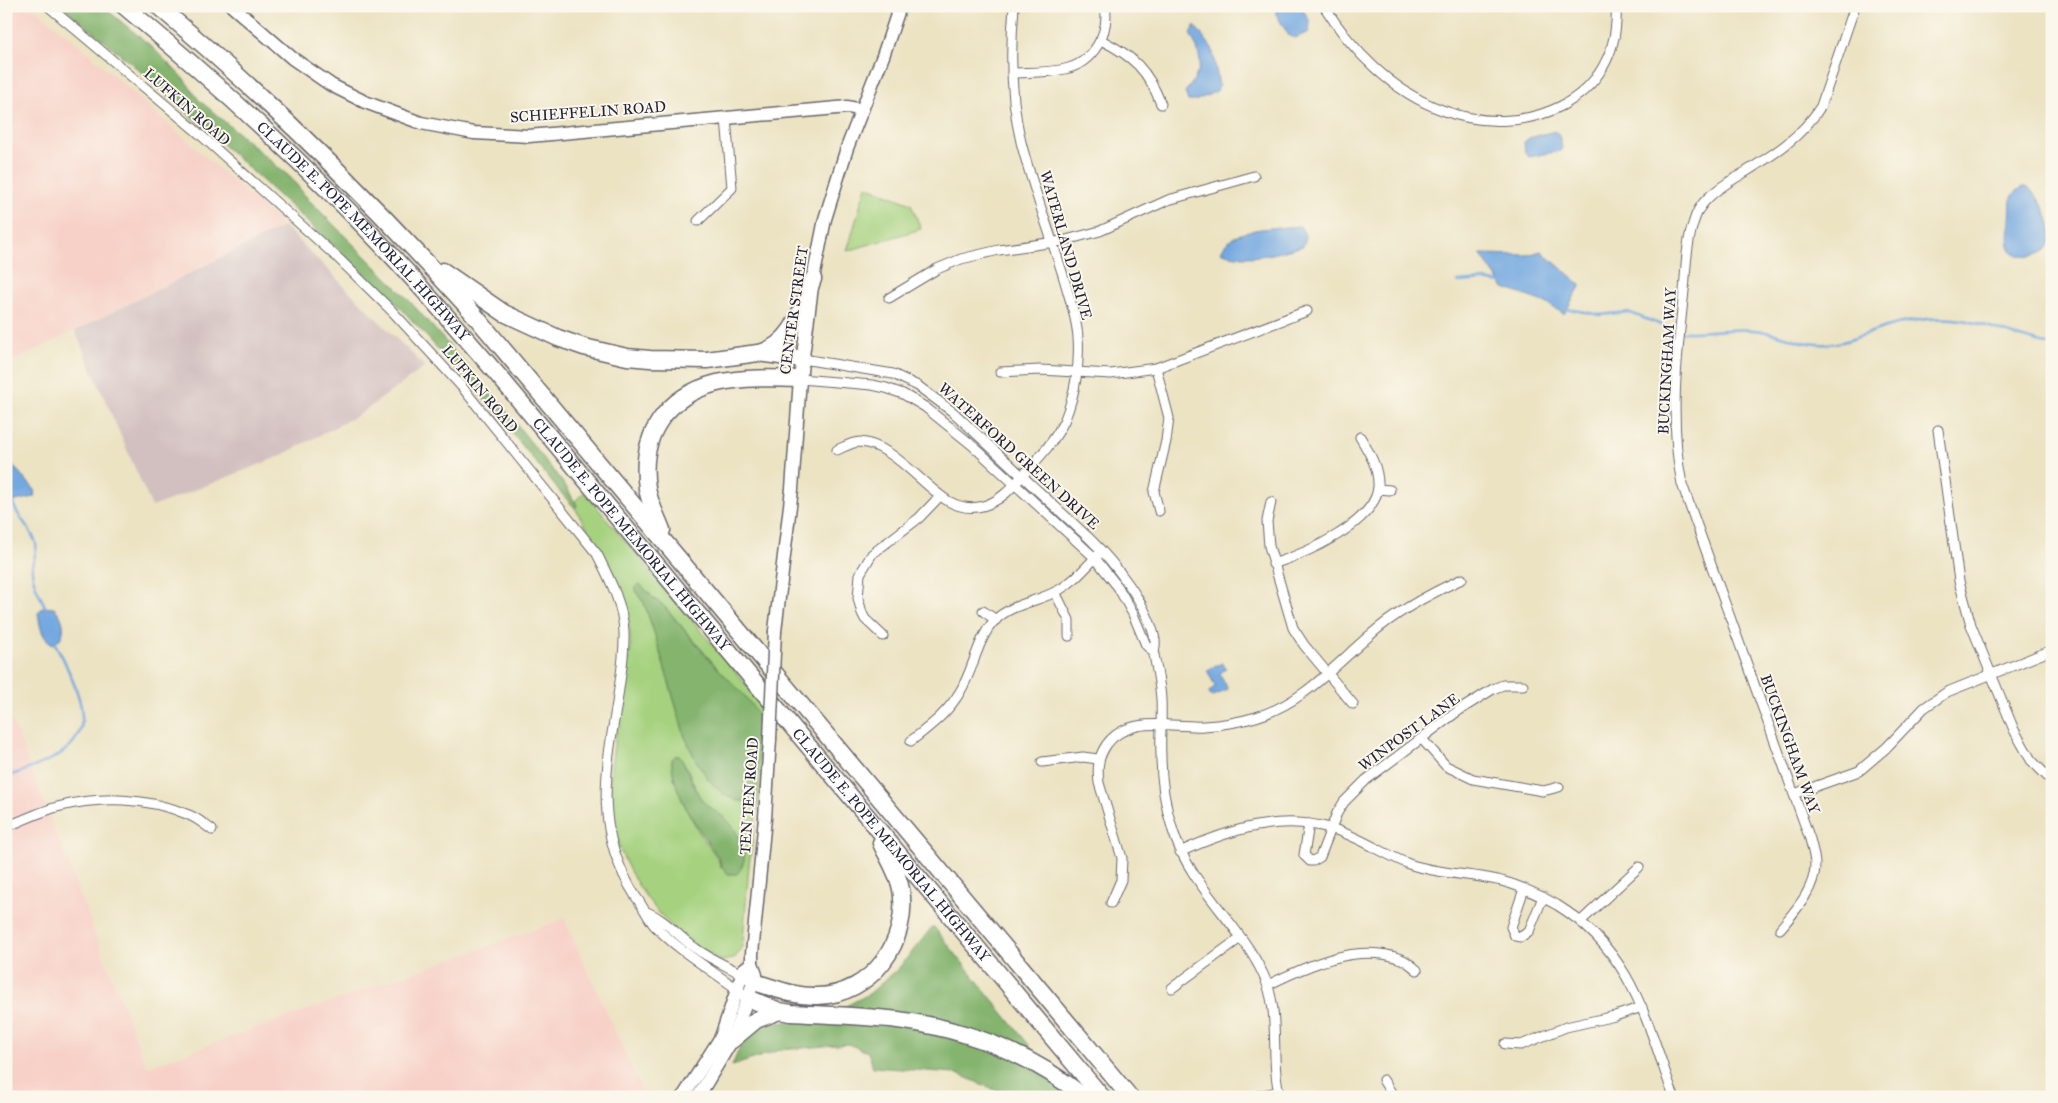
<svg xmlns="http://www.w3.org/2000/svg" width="2058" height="1103" font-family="'IM FELL Great Primer',serif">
<rect width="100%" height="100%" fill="#fbf7ec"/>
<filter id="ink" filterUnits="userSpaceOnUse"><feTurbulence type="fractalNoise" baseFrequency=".02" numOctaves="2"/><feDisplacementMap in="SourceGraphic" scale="10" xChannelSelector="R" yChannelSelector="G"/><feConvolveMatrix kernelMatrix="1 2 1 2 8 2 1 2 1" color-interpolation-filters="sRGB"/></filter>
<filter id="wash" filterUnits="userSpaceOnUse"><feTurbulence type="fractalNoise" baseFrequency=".0096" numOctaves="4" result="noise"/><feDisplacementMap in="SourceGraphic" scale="20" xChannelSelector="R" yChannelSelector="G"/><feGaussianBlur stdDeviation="1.12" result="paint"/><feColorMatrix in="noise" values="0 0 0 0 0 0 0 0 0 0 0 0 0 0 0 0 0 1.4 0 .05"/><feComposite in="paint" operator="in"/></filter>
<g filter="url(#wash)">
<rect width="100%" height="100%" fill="#ece3c3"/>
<g fill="#f7d1c8">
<path d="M6 6H31L70 37 284 226 6 365Z"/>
<path d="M6 705 147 1067 564 919 645 1097H6Z"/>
</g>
<path fill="#d2bfc0" d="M284 226 425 367 360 414 278 457 152 507 75 331Z"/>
<g fill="#a6d27f" stroke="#647a5d" fill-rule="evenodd">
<path d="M866 186 911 204 921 229 847 251Z"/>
<path d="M584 492 765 707 761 781 749 865 743 942 741 950 734 959 721 961C711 955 701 950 692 943 648 911 612 855 609 800 609 780 612 759 615 739 620 705 632 670 630 635 626 582 600 552 575 508L577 506 575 501ZM641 585 653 598 664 606 722 673 761 724 756 798 685 737 654 632 644 603 636 592ZM675 756H679L687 768 699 796 707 806 721 868C717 853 706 845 699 832 687 811 671 783 672 759Z"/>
</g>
<g fill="#84b46e" stroke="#536b54">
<path d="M62 6H102L151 46 184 79 199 100 291 178 308 199 406 297 495 397 567 488 577 506 575 508 561 493 490 406 398 305 240 160 131 63Z"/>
<path d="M638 584 641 585 653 598 664 606 707 657 744 695 758 714 761 724 756 798 752 801H737L722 793 708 779 695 759 685 737 654 632 644 603 636 592V587Z"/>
<path d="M675 756H679C688 769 692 784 700 797 707 808 717 811 726 819 736 828 748 851 743 864 742 868 739 871 737 874H728C721 867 721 861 716 854 698 828 671 792 672 759Z"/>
<path d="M933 926 1071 1097H1012L955 1073 873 1067 868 1052 848 1044 780 1050 732 1066 742 1042 763 1024 801 1021 842 1008 869 994 898 969Z"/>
</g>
<g fill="#73a8e0" stroke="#4a658e">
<path d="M1276 6H1301L1310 22 1309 32 1295 38 1289 36 1276 14Z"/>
<path d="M1195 26 1212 48 1219 85 1217 91 1195 101H1188L1185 92C1203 71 1204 58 1190 34Z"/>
<path d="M1555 131C1560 135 1561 142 1562 148L1560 151 1529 157 1525 152 1524 142 1529 138Z"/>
<path d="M2023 187H2028C2042 199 2057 228 2048 246 2043 257 2018 261 2011 250 2006 242 2009 229 2010 220 2012 203 2006 197 2023 187Z"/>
<path d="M1300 226C1305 233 1307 238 1303 246 1278 253 1245 263 1221 252 1232 225 1275 229 1300 226Z"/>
<path d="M1541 251 1581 285 1564 314 1546 303 1504 288 1480 254 1528 255Z"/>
<path d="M6 458 35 490 34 497 6 503Z"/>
<path d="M43 607 54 608C64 616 69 637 53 644 41 638 40 625 38 613Z"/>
<path d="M1222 663 1226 668 1220 674 1228 689 1212 697 1208 693 1215 686 1207 670Z"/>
</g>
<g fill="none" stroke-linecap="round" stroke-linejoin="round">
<g stroke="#73a8e0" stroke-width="2.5">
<path d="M1458 282 1484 280 1501 283"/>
<path d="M1564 308 1600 315 1628 312 1677 331"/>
<path d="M1682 332C1706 333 1730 328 1754 330 1779 332 1802 346 1828 344 1849 343 1866 333 1886 327 1906 321 1931 317 1953 319 1987 322 2018 340 2052 345"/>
<path d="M12 499C14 515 31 526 36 544 38 553 31 562 32 571 33 585 41 597 46 609"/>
<path d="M6 777C34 767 84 754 82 716 81 698 73 681 66 665 63 656 57 649 54 641"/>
</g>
</g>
</g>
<g filter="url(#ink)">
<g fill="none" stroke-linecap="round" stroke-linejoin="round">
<g stroke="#69666b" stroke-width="11">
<g id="street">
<path d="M48 6 194 129 339 259 393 312 462 387 597 554C609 578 623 604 624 632 625 656 620 679 617 703 605 774 594 832 636 897 641 903 650 921 654 925 680 952 712 970 741 992"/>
<path d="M1324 6C1352 51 1393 92 1442 110 1522 141 1622 103 1616 6"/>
<path d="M1101 40C1133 56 1148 70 1161 104"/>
<path d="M1012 73C1029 72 1048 73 1065 69 1093 63 1110 33 1105 6"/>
<path d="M698 221 732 188 726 118"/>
<path d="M889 298 937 269 961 259 999 250 1062 241 1100 231 1168 200 1254 176"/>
<path d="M803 359 893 374 918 386 953 412 1090 539C1114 562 1149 606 1155 640 1156 645 1154 650 1154 655 1157 670 1160 684 1161 699 1162 718 1160 737 1161 756 1161 782 1165 806 1173 831 1190 886 1239 923 1263 974 1282 1013 1269 1056 1280 1097"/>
<path d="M1156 368 1169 418 1166 441 1154 492 1159 511"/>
<path d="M1000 372 1040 370 1111 374 1156 368 1307 311"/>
<path d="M800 379 872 385 886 388 903 394 925 407 972 445 1095 558 1118 587 1133 614 1146 645 1154 652"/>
<path d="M1938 430 1959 581 1971 625 2014 730 2031 760 2052 781"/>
<path d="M837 450C844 447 852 442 860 442 892 444 922 485 948 501 973 515 996 505 1014 485 1032 465 1054 444 1065 419 1075 394 1080 364 1078 338 1077 319 1070 300 1065 282 1051 235 1033 189 1021 142 1010 97 1010 52 1014 6"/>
<path d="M1378 489 1390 490"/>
<path d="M1271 502 1267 521 1269 546 1293 628 1304 645 1353 704"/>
<path d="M1273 564C1304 554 1375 524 1378 487 1379 468 1369 452 1360 437"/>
<path d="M1055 592 1069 620V636"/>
<path d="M983 611 996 620"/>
<path d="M883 636 865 619 862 613 858 598 860 574 872 554 919 518 940 496"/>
<path d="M1422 739 1446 766 1473 779 1543 791 1559 787"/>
<path d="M911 741C930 726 949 712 961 690 974 668 977 640 994 621 1012 603 1038 602 1059 590 1075 581 1086 567 1099 554"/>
<path d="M1042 762 1083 757 1098 759"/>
<path d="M1794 794 1859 771 1886 748 1924 708 1947 692 2052 650"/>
<path d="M1309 824 1304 855 1310 861H1313L1320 857 1337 813 1344 802 1366 780 1458 711 1493 689 1503 685H1523"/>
<path d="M6 827C23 820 40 812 57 807 100 796 148 797 189 815 197 818 205 825 212 830"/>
<path d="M1180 852C1228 830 1281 813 1333 829 1360 837 1383 854 1409 864 1440 875 1474 873 1505 882 1523 887 1541 896 1557 905 1632 951 1646 1020 1674 1097"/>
<path d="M1524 889 1511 927 1515 936 1521 937 1529 931 1543 897"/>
<path d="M1111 903 1121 880 1122 858 1099 783C1097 767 1098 757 1107 744 1130 714 1172 728 1204 726 1222 725 1239 722 1256 717 1303 703 1333 667 1369 636 1396 612 1429 594 1462 579"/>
<path d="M647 912C666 920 678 936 695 948 711 960 730 967 747 977"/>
<path d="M1581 921 1639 867"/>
<path d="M1780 929C1794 912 1815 890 1815 865 1815 857 1812 847 1810 839L1682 484C1669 421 1677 355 1684 291 1686 269 1686 245 1693 224 1696 213 1700 205 1708 198 1718 188 1730 181 1742 174 1773 155 1802 137 1821 106L1855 6"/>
<path d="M1268 985C1306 966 1358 942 1401 959 1407 961 1412 966 1417 970"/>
<path d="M1172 988 1240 938"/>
<path d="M1505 1044 1521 1045 1566 1027 1615 1016 1642 1007"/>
<path d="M1383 1080 1394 1097"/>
<path d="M1258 1096 1278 1092"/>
</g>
</g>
<g stroke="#69666b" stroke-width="15">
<g id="secondary">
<path d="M232 6 292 58 331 85 365 102 421 123 474 133 529 136 848 107 862 110"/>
<path d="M775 631 792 489 800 379 813 279 825 219 847 148 883 56 900 6"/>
<path d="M683 1097 721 1037 744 969 752 963"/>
<path d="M698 1097 732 1040 756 975 752 963V954L765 818 770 739"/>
</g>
</g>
<g stroke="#69666b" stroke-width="19">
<g id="highway">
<path id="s1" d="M124 6C200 69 273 135 343 205 399 261 451 321 503 381L1102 1097"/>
<path d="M158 6C270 100 373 202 471 311L1130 1097"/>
<path d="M443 271 504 313 558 338 584 347 627 357 650 359 707 360 758 353 803 359"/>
<path d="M760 353C794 343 801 309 813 279"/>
<path d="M662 530C657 517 649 502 647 488 639 435 666 396 717 383 743 377 774 378 800 379"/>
<path d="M754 982C775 988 795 997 817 996 872 995 910 941 901 889 898 873 888 858 881 843"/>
<path d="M748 998 779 1011 791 1013C827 1015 863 1016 898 1020 966 1029 1031 1054 1084 1097"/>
<path d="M732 1040 756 1020 779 1011"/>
</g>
</g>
<use href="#street" stroke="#fff" stroke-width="9"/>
<use href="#secondary" stroke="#fff" stroke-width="12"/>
<use href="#highway" stroke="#fff" stroke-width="16"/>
<g stroke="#69666b" stroke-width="15" stroke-linecap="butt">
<path id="secondary-bridge" d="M770 739 775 631"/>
</g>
<use href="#secondary-bridge" stroke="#fff" stroke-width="12"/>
</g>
</g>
<g text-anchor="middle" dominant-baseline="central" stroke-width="4" stroke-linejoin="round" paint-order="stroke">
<g font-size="15" fill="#22223b" stroke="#fbf7ec">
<text transform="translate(187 107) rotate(41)">LUFKIN ROAD</text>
<text transform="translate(588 112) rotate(-4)">SCHIEFFELIN ROAD</text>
<text stroke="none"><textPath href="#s1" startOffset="329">CLAUDE E. POPE MEMORIAL HIGHWAY</textPath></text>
<text transform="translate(1066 245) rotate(74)">WATERLAND DRIVE</text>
<text transform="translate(794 310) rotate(-82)">CENTER STREET</text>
<text transform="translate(1667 361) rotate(-87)">BUCKINGHAM WAY</text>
<text transform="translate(480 389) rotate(50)">LUFKIN ROAD</text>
<text transform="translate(1019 456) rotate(42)">WATERFORD GREEN DRIVE</text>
<text stroke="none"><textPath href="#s1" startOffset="734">CLAUDE E. POPE MEMORIAL HIGHWAY</textPath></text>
<text transform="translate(1409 732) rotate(-36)">WINPOST LANE</text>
<text transform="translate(1790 744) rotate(70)">BUCKINGHAM WAY</text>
<text transform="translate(749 796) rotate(-86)">TEN TEN ROAD</text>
<text stroke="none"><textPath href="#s1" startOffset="1139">CLAUDE E. POPE MEMORIAL HIGHWAY</textPath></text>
</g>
</g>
<rect width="2058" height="1103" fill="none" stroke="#fbf7ec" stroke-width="25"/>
</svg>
